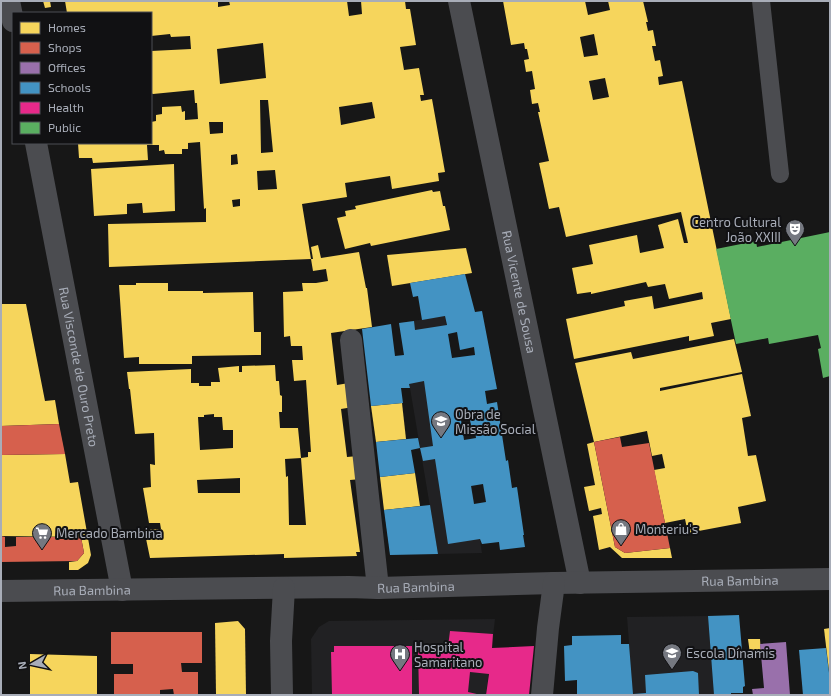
<svg xmlns="http://www.w3.org/2000/svg" width="831" height="696" font-family="'Exo 2',sans-serif">
<rect width="100%" height="100%" fill="#171717"/>
<g fill="#212123">
<path d="M445 316 482 553 438 554 399 323Z"/>
<path d="M708 616 714 695H633L627 617Z"/>
<path d="M495 619 486 695H312L311 639 319 627 329 621Z"/>
</g>
<g fill="#f6d55c" fill-rule="evenodd">
<path d="M43 1H50L51 7 45 8Z"/>
<path d="M65 1H218V7L230 5 229 1H347L349 16 362 14 361 1H405L406 9H410L416 45 400 47 404 70 419 68 424 95H420L421 101 432 99 445 172 438 173 439 181 392 189 390 176 345 183 347 197 302 204 311 259 109 267 108 224 206 222V208L204 209 200 142 188 143V149H182V154H165L164 150 159 151V145H147L148 160 93 163 92 158H79L78 143H151V122L156 121V115L162 114V107L181 106 182 112 185 111V120L198 119 197 103H195L194 90 153 94 151 93V51L191 49 190 36 171 37 170 34 151 36V13H67ZM263 43 266 78 220 84 217 49ZM260 100H268L273 152 261 153ZM372 102 375 118 341 125 339 107ZM209 122H223V133L210 134ZM237 154 238 164 231 165V155ZM275 170 277 189 258 190 257 171ZM240 199V206L233 207 232 200Z"/>
<path d="M503 1H585L588 15 610 10 608 1H643L648 22H646L648 31 653 30 656 46H652L655 61 660 60 663 76 658 77 659 85 682 81 731 319 711 323 714 336 689 341V336L574 359 566 319 625 306 624 301 652 296 654 309 703 299 702 292 669 299 665 284 648 287 646 282 591 294V292L577 294 572 268 593 264 589 245 637 235 640 253 664 248 658 225 678 219 684 243H688L681 212 566 237 559 207 549 209 539 163 549 161 538 112H540L538 103 532 104 530 90 535 89 532 71 526 72 524 60 529 59 527 49H525L524 43 511 45ZM594 34 598 55 584 57 580 37ZM605 78 609 97 593 100 589 81Z"/>
<path d="M174 164 175 211 143 213 142 203 127 204V214L94 216 91 169Z"/>
<path d="M432 190 433 192 440 191 443 206H445L450 230 371 246 370 243 345 249 337 218 346 216 345 211 356 209 355 206Z"/>
<path d="M318 245 321 258 359 252 366 288H367L372 327 331 333 337 385 349 383 353 407 341 409 347 457 358 456 361 479 350 480 360 552H356L357 556 284 558V554L150 558 144 529H161L160 523H149L143 488 151 487 150 464 155 465 154 433 135 434 130 389H129L127 372 191 369V383H199V386H211V382H220L218 368 239 366V372H242V366L275 365 276 381H279L280 395 282 396V412H279L280 428H298L301 458 285 459 286 477 288 476 289 525H306L301 458 308 457V452H311L306 380 294 381 292 360H303L302 346H291L290 336 284 337 283 292 303 291 302 283H316L328 281 326 269 313 271 311 259H313L311 247ZM214 414V417H222L223 430H233V448L200 450 198 417H204V415ZM240 478V493H198L197 480Z"/>
<path d="M466 248 472 273 392 286 387 255Z"/>
<path d="M136 283H168V291H203V293L253 292 254 332H261V355L192 356V364H139V357L124 358 119 285H136Z"/>
<path d="M1 304H26L45 401 55 400 59 424 1 426Z"/>
<path d="M734 339 742 372 660 388V391L742 374 751 416 742 418 748 456 756 455 766 501 738 507 741 523 688 533 685 519 665 523 654 470 665 468 662 454 652 456 647 431 594 442 615 547 625 553 670 548 672 558H622L610 547 599 550 593 516 602 514 601 508 589 511 584 487 595 485 587 444 594 442 575 363 631 352 633 359Z"/>
<path d="M402 403 406 439 376 442 371 406Z"/>
<path d="M65 454 70 483 78 482 91 555 88 563 78 570H69V562L77 561 84 553 81 537 1 536V455Z"/>
<path d="M415 473 420 506 384 510 380 477Z"/>
<path d="M238 621 245 629 246 695H216L215 623Z"/>
<path d="M830 628V671H829L824 629Z"/>
<path d="M748 639H760L761 654H750Z"/>
<path d="M30 654 97 656V695H30Z"/>
</g>
<g fill="#d6604d">
<path d="M59 424 65 454 1 455V426Z"/>
<path d="M620 437 622 447 649 443 670 548 625 553 615 547 594 442Z"/>
<path d="M1 536 5 537V547L16 546V537H81L84 553 77 561 1 562Z"/>
<path d="M111 632H202V663H181L182 672H198V695H174L173 689 160 690V695H114V674H133V664H111Z"/>
</g>
<path fill="#9970ab" d="M786 642 790 695H753L752 689 764 688 760 644Z"/>
<g fill="#4393c3" fill-rule="evenodd">
<path d="M465 274 475 312 482 311 497 389 485 391 487 404 497 402 506 461 508 460 512 488 517 487 524 535H523L525 547 500 550 499 542 482 544 480 539 448 544 435 459 423 461 420 448 433 446 424 381 409 384 410 388H401L403 403 371 406 362 329 391 324 395 356 404 355 399 323 414 321 415 330 447 325 445 316 422 320 418 296 413 297 410 283ZM457 332 460 350 474 347 475 355 452 358 448 334ZM474 417V419L470 420 472 432 475 431 476 438 464 440 461 420ZM483 484 486 502 474 504 471 486Z"/>
<path d="M418 438 420 448 411 450 415 473 380 477 376 442Z"/>
<path d="M430 505 438 554 390 555 384 510Z"/>
<path d="M739 615 745 686 743 687V693H731V695H714L708 616Z"/>
<path d="M621 635V644H629L633 694 646 693 645 675 693 671 698 673 699 695H577V680L565 681 564 646 572 645V636Z"/>
<path d="M826 648 830 681V695H803L799 650Z"/>
</g>
<g fill="#e7298a">
<path d="M450 631 493 634 492 648 534 646 529 695H486L489 674 470 672 468 692 481 695H419L418 648 448 647Z"/>
<path d="M334 646H412V695H332L331 652H334Z"/>
</g>
<path fill="#5aae61" d="M830 232V376L823 378 818 349 821 348 818 335 769 344 768 338 736 344 716 249 756 241 757 247Z"/>
<g fill="none" stroke-linecap="round" stroke-linejoin="round">
<path stroke="#4b4c50" stroke-width="18" d="M761 1 780 174"/>
<g stroke="#4b4c50" stroke-width="22">
<path d="M9 1 13 21"/>
<path id="s1" d="M459 1 580 583"/>
<path id="s2" d="M36 143 122 590"/>
<path d="M351 340 378 588"/>
<path id="s3" d="M1 591 349 587 378 588 554 583 830 579"/>
<path d="M282 695 281 641 284 588"/>
<path d="M542 695 548 628 554 583"/>
</g>
</g>
<defs>
<g id="theatre-pin" transform="scale(1)"><path d="M0 17L-7.5 6A9.5 9.5 0 1 1 7.5 6Z" fill="#757880" stroke="#111113"/><path d="M-5-5.5Q0-4 5-5.5V0Q5 5 0 6Q-5 5-5 0ZM-3.3-2.5H-1v1.5H-3.3ZM1-2.5H3.3v1.5H1ZM-2.8 1Q0 5.5 2.8 1Z" fill="#fff"/></g>
<g id="school-pin" transform="scale(1)"><path d="M0 17L-7.5 6A9.5 9.5 0 1 1 7.5 6Z" fill="#757880" stroke="#111113"/><path d="M0-5L7-2L0 1L-7-2ZM-4 1L0 2.5L4 1V4Q0 6-4 4Z" fill="#fff"/></g>
<g id="shop-pin" transform="scale(1)"><path d="M0 17L-7.5 6A9.5 9.5 0 1 1 7.5 6Z" fill="#757880" stroke="#111113"/><path d="M-5-2.5h2.3a2.7 3.5 0 0 1 5.4 0H5L5.5 6h-11ZM-1.5-2.5h3a1.5 2.3 0 0 0-3 0Z" fill="#fff"/></g>
<g id="supermarket-pin" transform="scale(1)"><path d="M0 17L-7.5 6A9.5 9.5 0 1 1 7.5 6Z" fill="#757880" stroke="#111113"/><path d="M-6-5.5h2.5l.6 2H6L4.5 2H-2.5L-4.4-4H-6ZM-1.5 3.2a1.3 1.3 0 1 0 .1 0ZM3 3.2a1.3 1.3 0 1 0 .1 0Z" fill="#fff"/></g>
<g id="hospital-pin" transform="scale(1)"><path d="M0 17L-7.5 6A9.5 9.5 0 1 1 7.5 6Z" fill="#757880" stroke="#111113"/><path d="M-5-5h3v3.5h4V-5h3V5h-3V1.5h-4V5h-3Z" fill="#fff"/></g>
</defs>
<g fill-rule="evenodd">
<use href="#theatre-pin" x="795" y="229"/>
<use href="#school-pin" x="441" y="421"/>
<use href="#shop-pin" x="621" y="529"/>
<use href="#supermarket-pin" x="42" y="533"/>
<use href="#school-pin" x="672" y="653"/>
<use href="#hospital-pin" x="400" y="654"/>
</g>
<g text-anchor="middle" dominant-baseline="central" stroke-width="4" stroke-linejoin="round" paint-order="stroke">
<g font-size="13" fill="#a8adb8" stroke="#111113" text-anchor="start">
<text x="781" y="222" text-anchor="end">Centro Cultural<tspan x="781" dy="15">João XXIII</tspan></text>
<text x="455" y="414">Obra de<tspan x="455" dy="15">Missão Social</tspan></text>
<text x="635" y="529">Monteriu's</text>
<text x="56" y="533">Mercado Bambina</text>
<text x="414" y="647">Hospital<tspan x="414" dy="15">Samaritano</tspan></text>
<text x="686" y="653">Escola Dínamis</text>
</g>
<g font-size="13" fill="#a8adb8" stroke="#111113">
<text stroke="none"><textPath href="#s1" startOffset="297">Rua Vicente de Sousa</textPath></text>
<text stroke="none"><textPath href="#s2" startOffset="228">Rua Visconde de Ouro Preto</textPath></text>
<text stroke="none"><textPath href="#s3" startOffset="739">Rua Bambina</textPath></text>
<text stroke="none"><textPath href="#s3" startOffset="415">Rua Bambina</textPath></text>
<text stroke="none"><textPath href="#s3" startOffset="91">Rua Bambina</textPath></text>
</g>
</g>
<rect width="831" height="696" fill="none" stroke="#a8adb8" stroke-width="4"/>
<rect x="12" y="12" width="140" height="132" fill="#111113" stroke="#4d4f55"/>
<rect x="20" y="22" width="20" height="12" fill="#f6d55c" stroke="#4d4f55"/>
<text x="48" y="32" font-size="12" fill="#a8adb8">Homes</text>
<rect x="20" y="42" width="20" height="12" fill="#d6604d" stroke="#4d4f55"/>
<text x="48" y="52" font-size="12" fill="#a8adb8">Shops</text>
<rect x="20" y="62" width="20" height="12" fill="#9970ab" stroke="#4d4f55"/>
<text x="48" y="72" font-size="12" fill="#a8adb8">Offices</text>
<rect x="20" y="82" width="20" height="12" fill="#4393c3" stroke="#4d4f55"/>
<text x="48" y="92" font-size="12" fill="#a8adb8">Schools</text>
<rect x="20" y="102" width="20" height="12" fill="#e7298a" stroke="#4d4f55"/>
<text x="48" y="112" font-size="12" fill="#a8adb8">Health</text>
<rect x="20" y="122" width="20" height="12" fill="#5aae61" stroke="#4d4f55"/>
<text x="48" y="132" font-size="12" fill="#a8adb8">Public</text>
<g transform="translate(32 664) rotate(261)" stroke="#111113" stroke-width="3" paint-order="stroke">
<path d="M0-3L7 15L0 10L-7 15Z" fill="#a8adb8"/>
<text y="-6" font-size="11" font-weight="bold" text-anchor="middle" fill="#a8adb8">N</text>
</g>
</svg>
